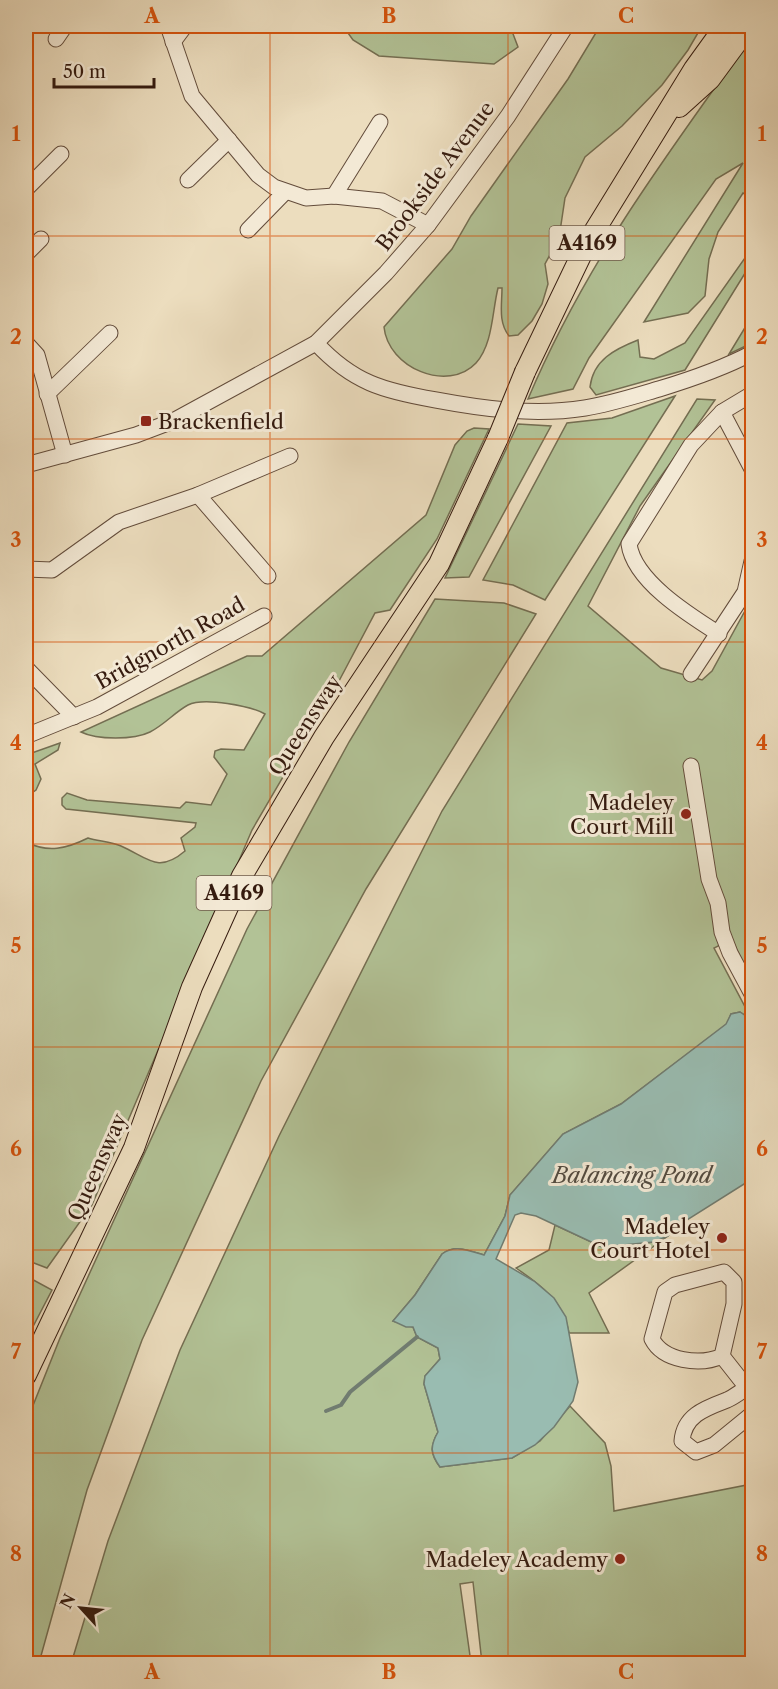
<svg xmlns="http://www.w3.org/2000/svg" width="778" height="1689" font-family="'Libre Caslon Text',serif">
<rect width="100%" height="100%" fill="#ecddbe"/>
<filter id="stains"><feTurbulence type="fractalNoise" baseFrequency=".00333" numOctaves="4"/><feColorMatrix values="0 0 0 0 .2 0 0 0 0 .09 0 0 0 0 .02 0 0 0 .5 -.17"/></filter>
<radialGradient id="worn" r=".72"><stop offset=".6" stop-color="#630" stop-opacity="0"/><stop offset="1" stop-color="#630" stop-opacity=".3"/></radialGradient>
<g fill="#b2c296" stroke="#746e52" stroke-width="1.5">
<path d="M343 26H510L518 47 494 64 379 56 353 40Z"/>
<path d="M600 26H702L688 50 662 85 622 126 585 157 565 198 559 238 545 264 548 284 542 304 532 321 518 335 509 336C498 322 502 305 502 288H498C492 312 493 344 476 363 448 393 388 368 384 327L452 249 471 216 568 79Z"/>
<path d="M752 36V198L743 193 718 232 709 259 705 296 688 313 644 322 743 163 716 179 589 358 573 389 528 399C586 262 666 156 752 36Z"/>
<path d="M752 248V262L685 370 596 395 590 387C593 360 615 349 638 340L640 357 654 359 685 343Z"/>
<path d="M752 316V343L729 354Z"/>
<path d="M675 396 545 600 513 585 483 580 567 423 612 418Z"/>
<path d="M697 399 715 400 640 506 588 606 661 668 702 680 712 671 752 598V983L732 939 714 948 752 1020 740 1012 731 1014 727 1024 621 1104 563 1134 510 1195 505 1216 484 1255C469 1251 456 1244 442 1254L415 1295 393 1321 413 1327 417 1337 438 1348 440 1359 425 1376 424 1384 438 1432C430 1446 430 1454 440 1467L512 1458 540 1441 570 1406 605 1443 611 1466 614 1511 752 1484V1663H482L473 1582 460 1584 471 1663 71 1664 108 1541 180 1350 279 1136 442 811Z"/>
<path d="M518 424 551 426 469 577 445 578Z"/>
<path d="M474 428 489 429 437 539 390 610 375 613 339 681 252 830 92 1205 47 1268 26 1260V842C48 853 66 849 88 838 98 841 111 842 121 846 148 858 158 874 185 851L181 838 195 827 196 823 66 809 62 805V798L67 793 87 800 180 808 186 802 211 805 227 774 214 757 215 751 221 749 244 750 265 714C251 706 204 697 188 705 175 712 164 725 150 732 134 740 97 740 81 732L247 656H262L426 515 455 445 467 431Z"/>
<path d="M435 599 504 603 536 614 366 889 261 1081 142 1340 87 1490 39 1663H26V1423L60 1338 247 929 349 742Z"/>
<path d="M60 743 58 750 35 764 41 779 36 790 26 797V755Z"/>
<path d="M555 1225 602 1247 654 1242 668 1236 589 1293 609 1333H569C564 1302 541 1285 516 1268L549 1250Z"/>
<path d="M26 1276 52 1290 26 1340Z"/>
</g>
<path fill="#99bcb1" stroke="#717c70" stroke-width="1.5" d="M740 1012 752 1020V1179L682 1223 668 1236 654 1242 602 1247 536 1216 521 1213 515 1215 496 1259 534 1281 554 1298 566 1317 578 1382 573 1401 554 1427 535 1445 512 1458 440 1467C430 1453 430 1446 438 1432L424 1384 425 1376 440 1359 438 1348 417 1337 413 1327H406L393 1321 415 1295 442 1254C456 1244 469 1251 484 1255L505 1216 510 1195 563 1134 621 1104 726 1024 731 1014Z"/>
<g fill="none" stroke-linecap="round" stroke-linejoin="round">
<path stroke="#717c70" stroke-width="4" d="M326 1411 341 1405 350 1392 417 1337"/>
<g stroke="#634c3b" stroke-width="17">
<g id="minor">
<path d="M168 26 192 96 258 175 274 187 306 198 334 196 382 201 428 225"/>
<path d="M56 39 65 26"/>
<path d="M173 42 185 26"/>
<path d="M188 180 229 140"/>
<path d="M26 189 61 154"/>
<path d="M334 196 380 122"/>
<path d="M248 230 285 192"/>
<path d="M26 254 41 239"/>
<path d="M26 343 37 355 65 455"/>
<path d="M316 343C353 383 384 391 436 400 484 409 535 416 585 408 610 404 635 396 659 389 692 379 722 369 752 353"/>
<path d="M47 394 110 333"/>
<path d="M752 394 722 412 752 469"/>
<path d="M26 465 136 435 173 421 316 343 386 273 428 225 508 116 566 26"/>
<path d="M198 495 268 576"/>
<path d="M26 569 52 570 119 522 198 495 290 456"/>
<path d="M719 634C689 615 634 581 629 544L691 445 722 412"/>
<path d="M26 668 74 717"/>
<path d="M691 674 745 592 752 561"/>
<path d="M26 736 97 707 264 616"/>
<path d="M691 766 709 879 718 903 722 932 730 953 752 994"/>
<path d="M724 1272 734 1282V1304L722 1356C700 1366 663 1361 652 1339L665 1292 675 1285Z"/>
<path d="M722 1356 752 1394"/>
<path d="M747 1388C741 1391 734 1397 727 1400 706 1408 684 1415 682 1441L696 1452 714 1445 752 1414"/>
</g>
</g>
<g stroke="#351b0f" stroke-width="22">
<g id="major">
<path d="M679 107 710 79 749 26"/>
<path d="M525 372 587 243 694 69 725 26"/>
<path d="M26 1375 134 1148 192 987 242 876 324 737 439 564 498 438"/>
</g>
</g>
<use href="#minor" stroke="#f3e9d5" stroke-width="15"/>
<use href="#major" stroke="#ecddbe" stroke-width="20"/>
<g stroke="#351b0f" stroke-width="22" stroke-linecap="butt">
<path id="major-bridge" d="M498 438 525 372"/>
</g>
<use href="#major-bridge" stroke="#ecddbe" stroke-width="20"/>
</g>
<path fill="none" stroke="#d6530c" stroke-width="1.5" stroke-opacity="0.55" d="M270 26V1664M508 26V1664M26 236H752M26 439H752M26 642H752M26 844H752M26 1047H752M26 1250H752M26 1453H752"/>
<g fill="#8f2418" stroke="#f3e9d5" stroke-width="2">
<rect x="140" y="415" width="12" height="12" rx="3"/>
<circle cx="686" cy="814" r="6"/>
<circle cx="722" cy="1238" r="6"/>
<circle cx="620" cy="1559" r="6"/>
</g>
<g text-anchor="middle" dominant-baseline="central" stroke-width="6" stroke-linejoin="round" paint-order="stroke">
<g fill="#f3e9d5" stroke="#6e594a" stroke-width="1.5">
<rect x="549.5" y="226" width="75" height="34" rx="4.5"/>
<rect x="196.5" y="876" width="75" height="34" rx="4.5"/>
</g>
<g font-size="20" font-weight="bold" fill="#351b0f">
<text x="587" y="243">A4169</text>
<text x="234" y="893">A4169</text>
</g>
<g font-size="21" fill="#351b0f" stroke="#f3e9d5">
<text transform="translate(435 176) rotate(-53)">Brookside Avenue</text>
<text transform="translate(170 643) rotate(-29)">Bridgnorth Road</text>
<text transform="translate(305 725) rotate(-57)">Queensway</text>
<text transform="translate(97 1167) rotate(-66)">Queensway</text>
</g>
<g font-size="21" fill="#351b0f" stroke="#f3e9d5" text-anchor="end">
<text x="158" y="421" text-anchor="start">Brackenfield</text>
<text x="674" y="802">Madeley<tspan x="674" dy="24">Court Mill</tspan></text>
<text x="710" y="1226">Madeley<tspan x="710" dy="24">Court Hotel</tspan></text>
<text x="608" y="1559">Madeley Academy</text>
</g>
<g font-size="22" font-style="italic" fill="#534b40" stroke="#f3e9d5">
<text x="632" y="1175">Balancing Pond</text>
</g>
</g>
<rect width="778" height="1689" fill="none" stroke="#ecddbe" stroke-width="66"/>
<g transform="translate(81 1608) rotate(297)" stroke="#f3e9d5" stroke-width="4.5" paint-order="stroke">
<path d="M0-4.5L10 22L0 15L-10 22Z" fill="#351b0f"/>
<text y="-9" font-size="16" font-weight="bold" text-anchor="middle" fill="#351b0f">N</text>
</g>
<path d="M54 78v9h100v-9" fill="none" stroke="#351b0f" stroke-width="3"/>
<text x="63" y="78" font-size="18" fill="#351b0f" stroke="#f3e9d5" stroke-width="4.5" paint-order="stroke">50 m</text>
<rect x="33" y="33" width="712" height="1623" fill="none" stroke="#d6530c" stroke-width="2"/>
<g font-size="20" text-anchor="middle" font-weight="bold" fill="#d6530c">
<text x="152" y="23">A</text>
<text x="389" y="23">B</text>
<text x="626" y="23">C</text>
<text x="16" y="141">1</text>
<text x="762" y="141">1</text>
<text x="16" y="344">2</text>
<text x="762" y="344">2</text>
<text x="16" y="547">3</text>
<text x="762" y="547">3</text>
<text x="16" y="750">4</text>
<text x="762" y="750">4</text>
<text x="16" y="953">5</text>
<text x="762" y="953">5</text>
<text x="16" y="1156">6</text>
<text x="762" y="1156">6</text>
<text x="16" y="1359">7</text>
<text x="762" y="1359">7</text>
<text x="16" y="1561">8</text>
<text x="762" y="1561">8</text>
<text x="152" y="1679">A</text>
<text x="389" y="1679">B</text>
<text x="626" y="1679">C</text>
</g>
<rect width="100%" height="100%" filter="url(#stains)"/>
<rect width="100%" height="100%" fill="url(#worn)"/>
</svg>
